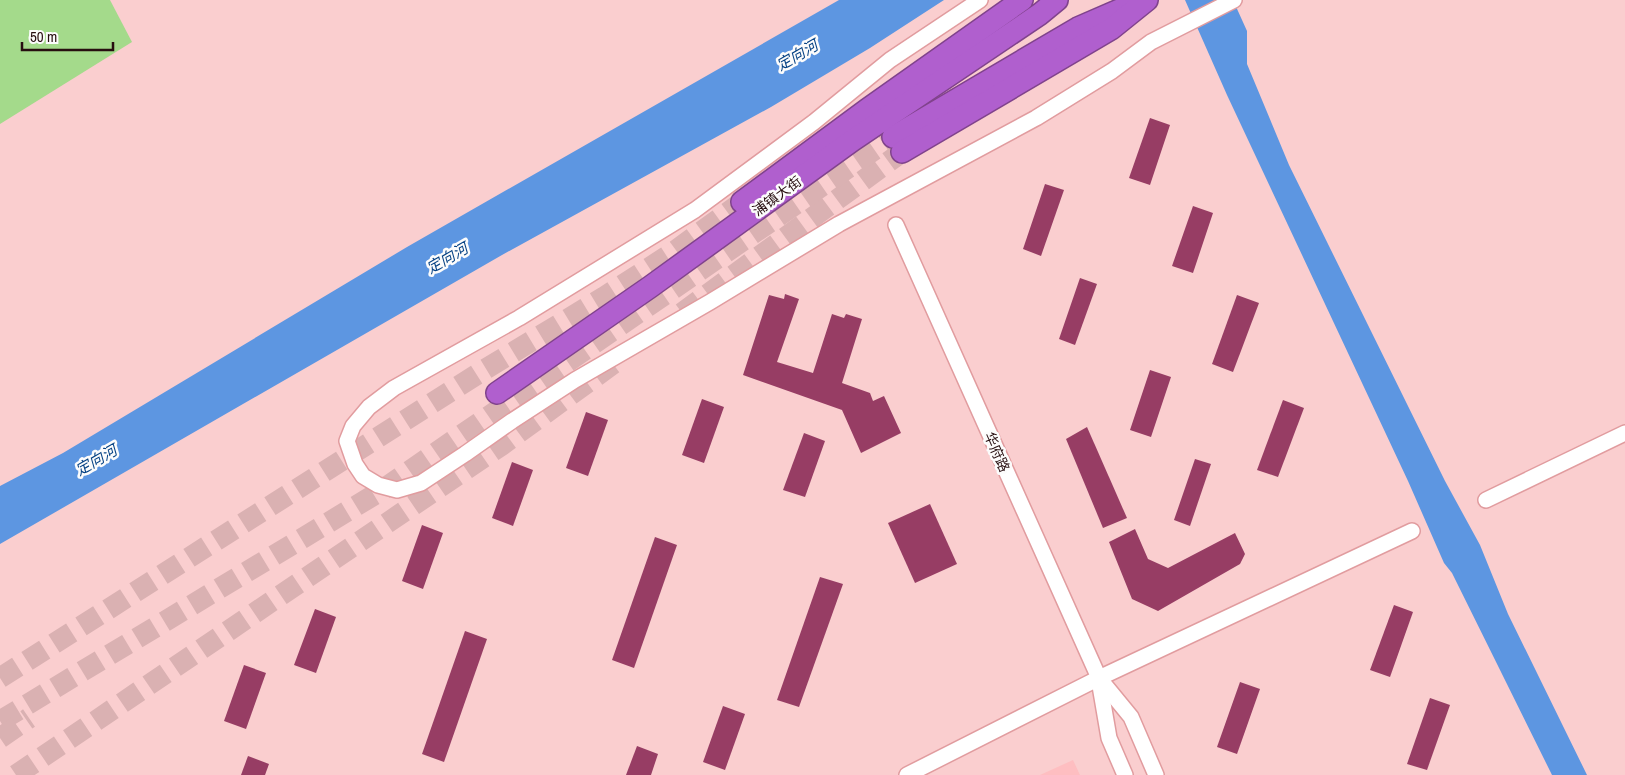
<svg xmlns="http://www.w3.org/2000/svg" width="1625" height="775" font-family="'Archivo Narrow','Noto Sans SC',sans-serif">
<rect width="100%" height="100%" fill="#facecf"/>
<path fill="#febec1" d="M1073 760 1080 775H1040Z"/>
<path fill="#a4da8b" d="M0 0H110L132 42 0 124Z"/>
<g fill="#5d96e1">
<path d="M839 0H944L870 48 771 107 502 255 0 544V486L63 453 407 247Z"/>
<path d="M1185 0H1233L1247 31V64L1289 165 1445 481 1480 545 1508 614 1587 775H1552L1452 573 1444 563 1408 481 1227 95Z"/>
</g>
<g fill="#973d64">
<path d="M1150 118 1170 125 1150 185 1129 178Z"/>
<path d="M1045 184 1064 190 1041 256 1023 249Z"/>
<path d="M1193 206 1213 213 1193 273 1172 266Z"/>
<path d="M1080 278 1097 284 1075 345 1059 339Z"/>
<path d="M785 294 799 299 777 362 813 373 832 314 844 318 846 314 862 319 842 383 870 393 873 401 884 396 901 433 861 453 842 410 743 375 769 295 784 299Z"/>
<path d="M1237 295 1259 303 1233 372 1212 364Z"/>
<path d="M1150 370 1171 377 1151 437 1130 430Z"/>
<path d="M702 399 724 407 704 463 682 455Z"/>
<path d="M1283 400 1304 408 1278 477 1257 470Z"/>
<path d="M586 412 608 420 588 476 566 468Z"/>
<path d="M1087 427 1127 518 1103 528 1066 439Z"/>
<path d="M804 433 825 441 805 497 783 490Z"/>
<path d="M1195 459 1211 464 1190 526 1174 520Z"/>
<path d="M512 462 533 470 513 526 492 518Z"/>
<path d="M930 504 957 564 915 583 888 523Z"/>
<path d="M422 525 443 533 423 589 402 581Z"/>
<path d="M1135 529 1148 559 1168 568 1235 533 1245 554 1240 564 1158 611 1132 599 1109 542Z"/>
<path d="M655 537 677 545 634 668 612 660Z"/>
<path d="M820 577 843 584 799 707 777 700Z"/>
<path d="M1394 605 1413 612 1390 677 1370 670Z"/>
<path d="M315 609 336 617 316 673 294 665Z"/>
<path d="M465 631 487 639 444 762 422 754Z"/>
<path d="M244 665 266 673 246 729 224 721Z"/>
<path d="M1240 682 1260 689 1237 754 1217 747Z"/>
<path d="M1430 698 1450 705 1427 770 1407 764Z"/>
<path d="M723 706 745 714 725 770 703 762Z"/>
<path d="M637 746 658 754 651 775H626Z"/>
<path d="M248 756 269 764 265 775H241Z"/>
</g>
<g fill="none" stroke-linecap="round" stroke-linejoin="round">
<g stroke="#dab1b2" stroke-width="21" stroke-dasharray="21 11" stroke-linecap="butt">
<path d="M682 313 902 152"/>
<path d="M0 678 484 370 604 297 672 253 742 202"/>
<path d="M0 721 379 492 893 137"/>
<path d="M0 738 29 718"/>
<path d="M16 775 502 445 617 361"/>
</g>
<g stroke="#e19c9f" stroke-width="18">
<g id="minor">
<path d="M980 0 890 60 814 122 695 210 519 318 394 388 369 407 353 426 347 441 355 464 363 476 378 485 397 490 421 483 465 454 512 421 575 380 710 302 839 224 1036 118 1112 71 1151 42 1234 0"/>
<path d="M896 225 1099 678 1131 717 1156 775"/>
<path d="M1486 500 1625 433"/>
<path d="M1099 680 1109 738 1125 775"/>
<path d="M907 775 1099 678 1412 531"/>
</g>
</g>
<g stroke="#80438c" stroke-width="24">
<g id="highway">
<path d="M893 137 1078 28 1124 8"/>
<path d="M902 152 1111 29 1147 0"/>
<path d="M742 202 868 109 1022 0"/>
<path d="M497 393 650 287 853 140 1040 14 1057 0"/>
</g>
</g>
<use href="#minor" stroke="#fff" stroke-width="15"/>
<use href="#highway" stroke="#b05fce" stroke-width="21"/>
</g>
<g text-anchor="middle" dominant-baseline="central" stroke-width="5" stroke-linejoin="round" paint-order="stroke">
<g font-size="14" fill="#270e10" stroke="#fcfcfc">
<text transform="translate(777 196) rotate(-36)">浦镇大街</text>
<text transform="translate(997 452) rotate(66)">华府路</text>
</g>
<g font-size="15" font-style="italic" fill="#064284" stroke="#fcfcfc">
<text transform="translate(797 55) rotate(-30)">定向河</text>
<text transform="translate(447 258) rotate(-30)">定向河</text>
<text transform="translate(96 460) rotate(-30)">定向河</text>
</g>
</g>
<path d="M22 42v8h91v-8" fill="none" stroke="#270e10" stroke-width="2.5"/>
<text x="30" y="42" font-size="15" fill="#270e10" stroke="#fcfcfc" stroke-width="4" paint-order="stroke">50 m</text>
</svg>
